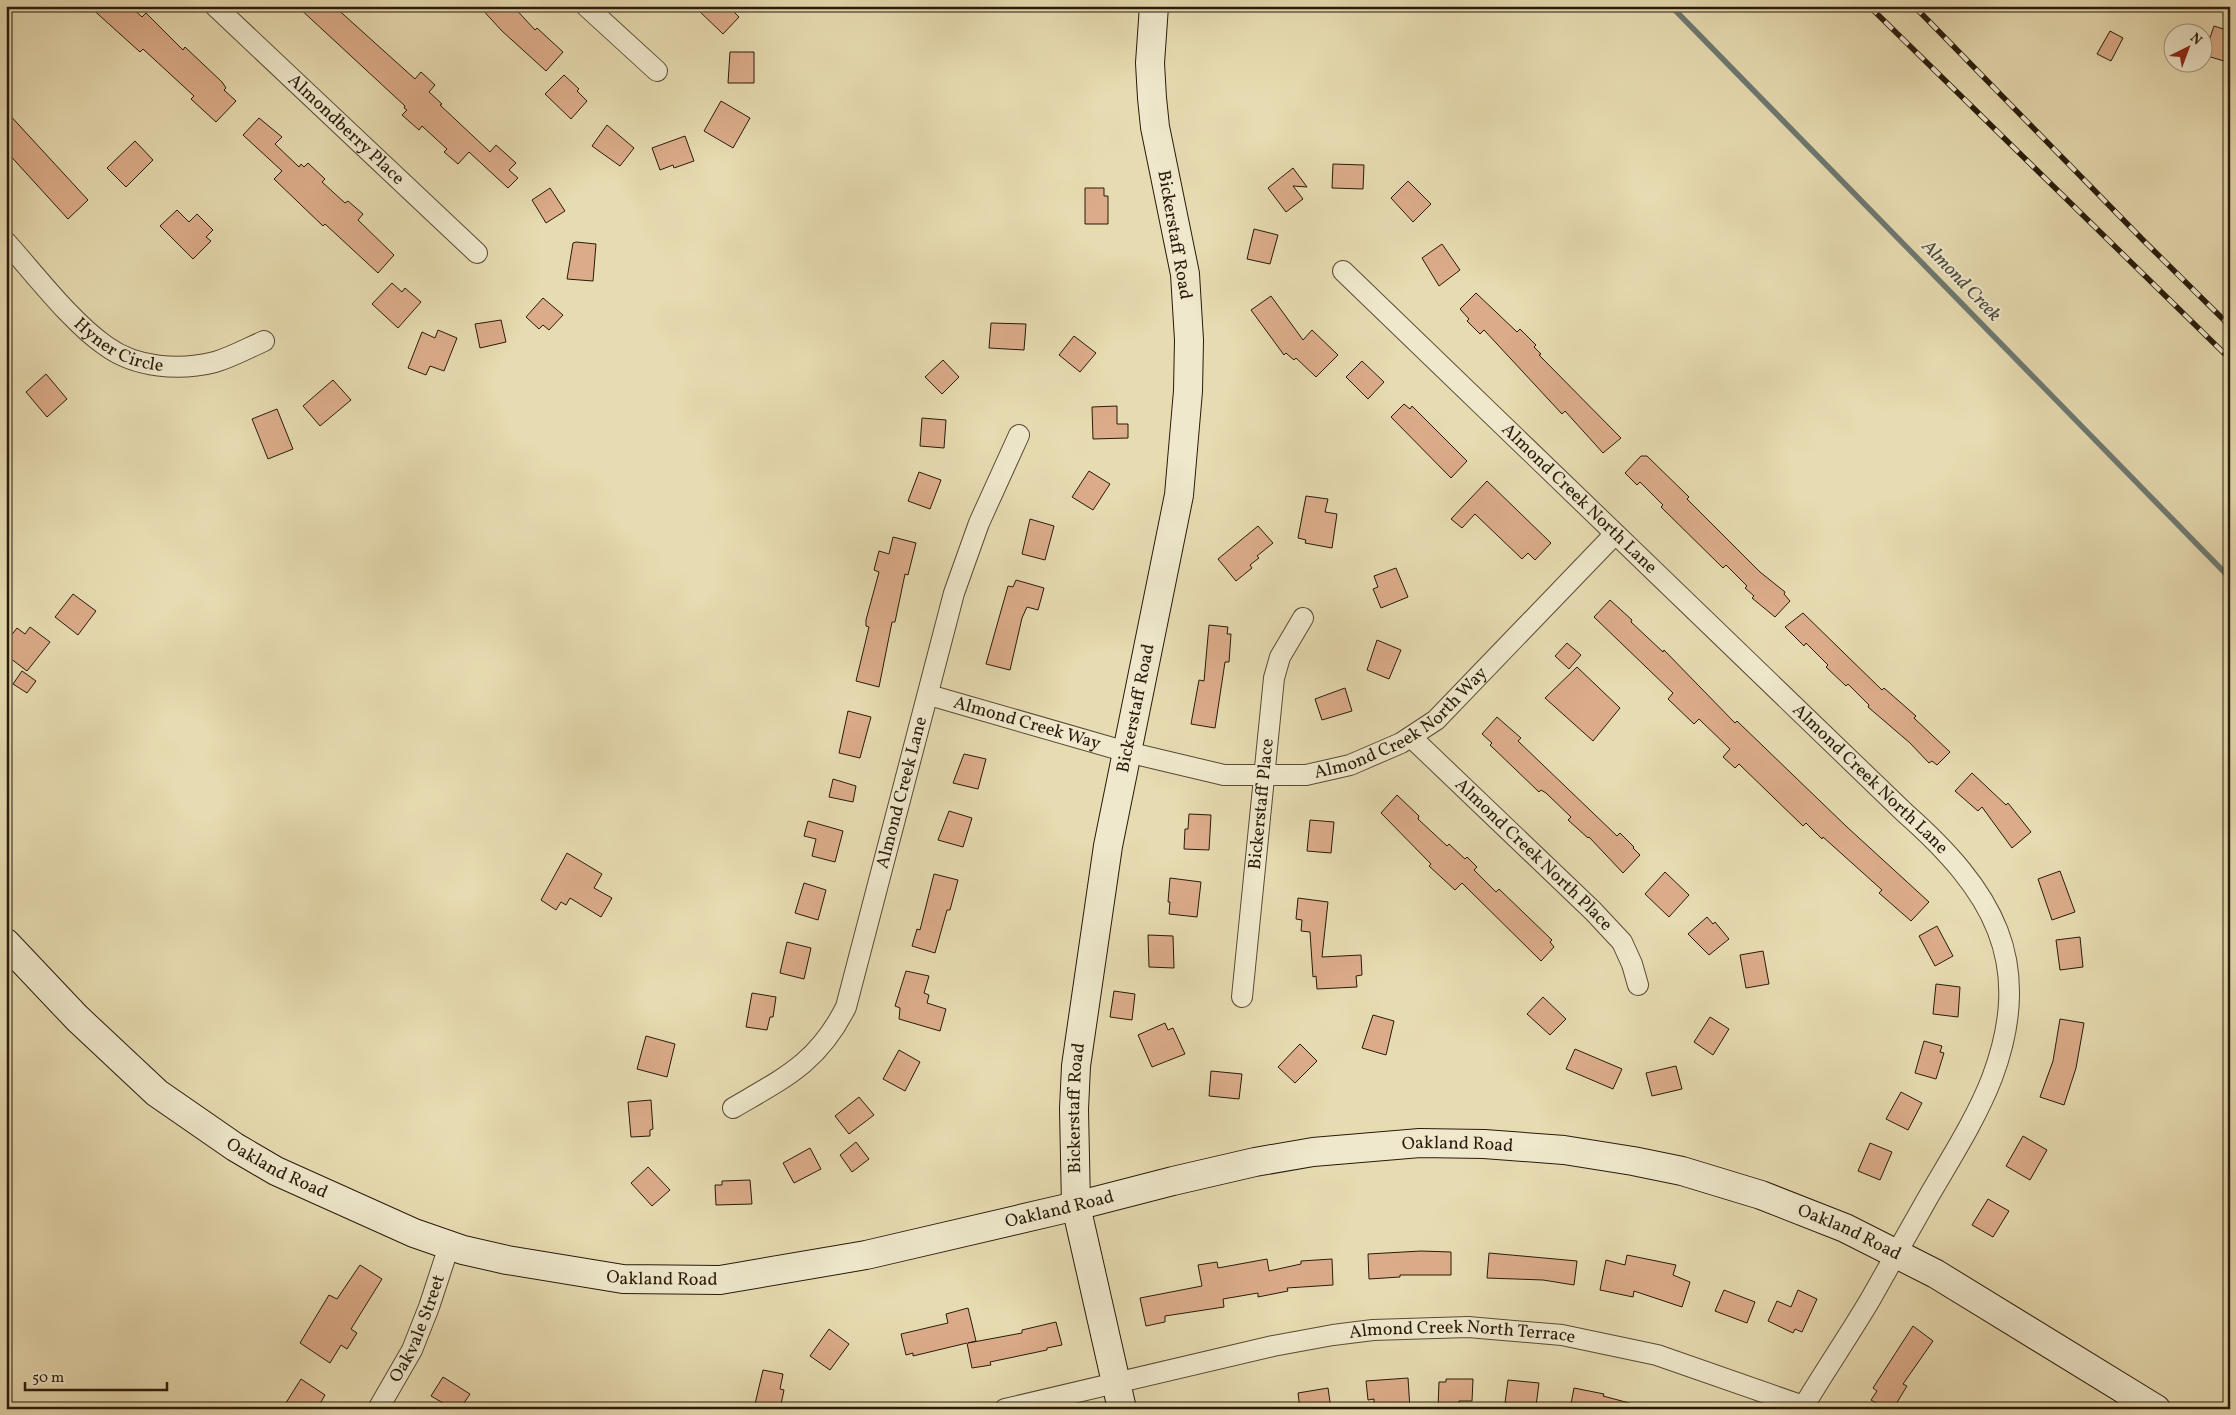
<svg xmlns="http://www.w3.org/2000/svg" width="2236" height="1415" font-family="Vollkorn,serif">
<rect width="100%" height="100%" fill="#e7dbb1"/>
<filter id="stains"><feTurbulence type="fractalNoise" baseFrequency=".004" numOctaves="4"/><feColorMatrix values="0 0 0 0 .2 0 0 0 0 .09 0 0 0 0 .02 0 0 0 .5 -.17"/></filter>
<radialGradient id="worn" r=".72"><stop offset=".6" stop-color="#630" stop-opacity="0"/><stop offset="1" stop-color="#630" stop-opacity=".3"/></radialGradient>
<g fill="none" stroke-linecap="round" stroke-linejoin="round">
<path stroke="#6d7972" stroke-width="5.5" d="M1671 6 2230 578"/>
</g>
<g fill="#dcac8a" stroke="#281b0b">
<path d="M89 6H130L142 17 146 13 183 50 185 47 222 82 226 88 224 90 236 101 216 122 191 99 194 96 143 49 140 52Z"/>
<path d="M297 6H334L415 79 421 72 435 85 429 92 442 104 440 105 490 152 496 145 516 163 509 170 518 178 508 188 469 152 458 164 444 152 447 149 422 126 419 130 402 115 407 110 404 108 405 106Z"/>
<path d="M479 6H513L535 30 537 28 563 52 546 71 502 31Z"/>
<path d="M694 6H728L739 17 723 34Z"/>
<path d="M2214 26 2230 31V46L2224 61 2204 55Z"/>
<path d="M2110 31 2123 38 2111 61 2097 54Z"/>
<path d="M730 52H754V83H728Z"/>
<path d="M564 75 579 89 577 91 587 101 571 119 545 94Z"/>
<path d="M721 101 750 118 733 148 704 131Z"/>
<path d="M6 111 88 200 68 219 6 151Z"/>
<path d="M259 118 282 137 275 144 299 167 301 164 304 167 308 163 325 179 322 182 345 203 348 201 363 214 358 220 394 255 378 273 325 224 323 226 274 179 282 171 243 135Z"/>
<path d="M607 125 634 148 620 166 592 146Z"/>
<path d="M685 136 694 161 674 168 673 165 660 170 652 148Z"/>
<path d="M135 141 153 160 126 187 107 168Z"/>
<path d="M1333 164 1364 165 1363 189 1332 188Z"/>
<path d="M1293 168 1307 187 1293 186 1303 199 1286 212 1268 188Z"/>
<path d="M1408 181 1431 204 1413 222 1391 198Z"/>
<path d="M550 188 565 211 546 223 532 200Z"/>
<path d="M1085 188H1104V196H1108V224H1085Z"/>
<path d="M177 210 189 222 197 214 213 230 206 237 211 241 193 259 160 226Z"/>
<path d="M1254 229 1278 235 1270 264 1247 259Z"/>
<path d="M576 242 596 244 593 281 567 279 573 243Z"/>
<path d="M1442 244 1460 270 1439 286 1422 258Z"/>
<path d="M392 283 402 292 405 288 421 302 398 328 372 304Z"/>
<path d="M1476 293 1517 332 1520 329 1536 345 1534 347 1541 354 1539 355 1621 438 1603 453 1565 411 1562 414 1484 330 1480 334 1467 321 1469 319 1460 309Z"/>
<path d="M1271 296 1303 340 1312 330 1338 355 1316 377 1296 358 1294 360 1286 353 1284 355 1251 310Z"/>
<path d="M543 298 563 315 549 330 543 325 539 329 526 317Z"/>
<path d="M501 320 506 342 480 348 475 324Z"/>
<path d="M991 323 1026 324 1024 350 989 348Z"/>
<path d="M438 330 457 338 444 371 430 366 426 375 408 368 422 332 435 338Z"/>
<path d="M1074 336 1096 353 1080 372 1059 355Z"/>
<path d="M943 360 959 377 942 394 925 377Z"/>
<path d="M1362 361 1384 382 1368 399 1346 377Z"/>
<path d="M46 374 67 399 47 417 26 392Z"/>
<path d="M333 380 351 400 320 426 303 406Z"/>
<path d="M1404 404 1410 409 1412 406 1467 461 1451 478 1391 417Z"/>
<path d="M1117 406V424H1128V438L1093 439 1092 407Z"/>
<path d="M277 409 293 449 268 459 252 419Z"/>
<path d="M922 418 946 420 944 448 920 446Z"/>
<path d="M1641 456H1647L1689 497 1687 499 1760 572 1785 592 1784 594 1790 601 1775 617 1752 598 1754 596 1745 588 1747 586 1726 565 1723 568 1661 507 1663 505 1640 482 1637 485 1625 473Z"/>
<path d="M1089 471 1110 484 1093 510 1072 497Z"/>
<path d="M919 472 941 480 930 509 908 501Z"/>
<path d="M1487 481 1551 543 1535 560 1528 553 1522 559 1475 514 1462 528 1451 519Z"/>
<path d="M1306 496 1328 499 1325 512 1337 514 1332 548 1305 543 1306 540 1298 538Z"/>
<path d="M1030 519 1054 526 1045 560 1022 554Z"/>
<path d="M1258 526 1273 543 1257 556 1259 558 1250 565 1252 568 1236 581 1218 559Z"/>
<path d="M893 537 916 543 908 575 905 574 895 622H892L879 687 856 681 869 627 866 626V620L879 572 874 570 879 551 889 554Z"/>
<path d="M1396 568 1408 597 1381 608 1373 589 1378 587 1374 576Z"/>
<path d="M1016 580 1044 588 1038 610 1027 607 1022 618 1010 670 986 664 1008 586 1013 587Z"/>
<path d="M73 594 96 611 78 635 55 617Z"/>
<path d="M1610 600 1632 620 1631 622 1663 652 1664 650 1735 723 1737 721 1847 827 1929 902 1911 921 1879 893 1882 890 1823 837 1822 839 1806 823 1803 826 1739 764 1735 768 1723 757 1730 749 1699 719 1694 724 1668 699 1673 693 1594 617Z"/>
<path d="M1803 613 1882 690 1884 688 1916 716 1914 718 1950 752 1937 765 1932 761 1929 763 1910 743 1868 707 1869 705 1848 684 1846 686 1826 667 1828 665 1806 643 1804 646 1785 627Z"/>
<path d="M1209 625 1228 627 1227 634H1231L1229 662H1225L1215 728 1191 724 1199 680 1204 681Z"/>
<path d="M30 627 50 642 27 671 6 655V642L17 628 25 634Z"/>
<path d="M1377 640 1401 650 1389 679 1367 670Z"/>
<path d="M1567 643 1581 655 1569 669 1555 656Z"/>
<path d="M1577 667 1620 708 1593 741 1545 698Z"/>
<path d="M22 671 36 681 27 693 13 684Z"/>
<path d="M1345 688 1352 711 1322 720 1315 699Z"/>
<path d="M848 711 871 717 860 758 839 753Z"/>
<path d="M1497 717 1521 738 1518 741 1617 836 1620 833 1634 847 1633 848 1640 855 1623 873 1589 837 1588 838 1568 820 1571 817 1546 793 1541 790 1539 792 1490 745 1492 743 1482 734Z"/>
<path d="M964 754 986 759 978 789 953 783Z"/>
<path d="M1972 773 2006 805 2008 803 2031 832 2012 848 1982 807 1978 811 1955 791Z"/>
<path d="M833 779 856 786 853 802 829 797Z"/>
<path d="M1397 795 1419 816 1418 819 1447 846 1449 844 1465 859 1467 857 1477 867 1474 870 1496 892 1499 889 1552 940 1550 942 1554 947 1541 961 1462 883 1455 890 1429 866 1431 864 1381 813Z"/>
<path d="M949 811 972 818 963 847 938 840Z"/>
<path d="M1189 814 1211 815 1209 850 1184 849 1185 829H1188Z"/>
<path d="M1310 820 1334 822 1331 853 1307 851Z"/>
<path d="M808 821 843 831 835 862 812 856 816 839 804 836Z"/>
<path d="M567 853 602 874 594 888 612 898 601 917 570 898 566 905 561 902 556 910 541 900Z"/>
<path d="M2060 871 2075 912 2052 920 2038 879Z"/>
<path d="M1665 872 1689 895 1669 917 1645 894Z"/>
<path d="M934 874 958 880 950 910H947L935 953 912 946 917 929 920 930Z"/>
<path d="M1170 878 1201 882 1197 917 1169 914 1170 902H1168Z"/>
<path d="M804 883 826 890 818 920 795 913Z"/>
<path d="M1298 898 1328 902 1322 957 1361 955 1362 975 1356 976 1357 987 1317 989 1316 976 1313 977 1310 932 1301 931 1302 920 1296 919Z"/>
<path d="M1707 917 1713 924 1715 922 1729 939 1709 955 1688 934Z"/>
<path d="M1937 926 1953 956 1935 966 1919 936Z"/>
<path d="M1148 935 1173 936 1174 968 1149 967Z"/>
<path d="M2080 937 2083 967 2060 970 2056 940Z"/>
<path d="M787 942 811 948 804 979 780 973Z"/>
<path d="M1763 951 1769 984 1746 988 1740 955Z"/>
<path d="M906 971 929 976 924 993 929 995 927 1003 946 1009 940 1031 899 1019 900 1008 895 1006Z"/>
<path d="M1936 984 1960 987 1958 1017 1933 1014Z"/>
<path d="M1114 991 1135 994 1132 1020 1110 1017Z"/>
<path d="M752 993 776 997 773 1017H770L767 1030 746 1027Z"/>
<path d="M1543 997 1566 1019 1550 1035 1527 1014Z"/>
<path d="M1373 1015 1394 1021 1386 1055 1362 1048Z"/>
<path d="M1710 1017 1729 1029 1713 1055 1694 1042Z"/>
<path d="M2060 1019 2084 1023 2076 1068 2064 1105 2040 1097 2053 1061Z"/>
<path d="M1165 1023 1168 1030 1173 1028 1185 1054 1152 1067 1138 1035Z"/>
<path d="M646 1036 675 1044 667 1077 637 1069Z"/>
<path d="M1924 1041 1942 1046 1940 1052 1944 1053 1936 1079 1915 1073Z"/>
<path d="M1300 1044 1317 1061 1295 1083 1278 1067Z"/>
<path d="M1575 1049 1622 1069 1613 1089 1566 1069Z"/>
<path d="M899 1050 920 1062 905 1091 883 1079Z"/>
<path d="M1676 1066 1682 1089 1652 1096 1646 1073Z"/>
<path d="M1211 1071 1242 1074 1239 1099 1209 1096Z"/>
<path d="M1901 1092 1922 1103 1908 1130 1886 1119Z"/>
<path d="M859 1097 874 1115 849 1134 835 1116Z"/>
<path d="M651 1100 653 1129 650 1130V1136L631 1137 628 1102Z"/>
<path d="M2023 1136 2047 1150 2030 1180 2006 1166Z"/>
<path d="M856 1142 869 1159 852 1172 840 1155Z"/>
<path d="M1870 1143 1892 1152 1880 1180 1858 1171Z"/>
<path d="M810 1148 821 1169 794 1183 783 1163Z"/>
<path d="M648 1167 670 1190 652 1206 631 1183Z"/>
<path d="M750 1180 752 1204 716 1205 715 1185H722V1181Z"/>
<path d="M1988 1199 2009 1211 1993 1237 1972 1225Z"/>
<path d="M1421 1251 1451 1252V1275H1400V1277L1369 1279 1368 1254Z"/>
<path d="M1489 1253 1577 1261 1574 1285 1543 1280 1487 1278Z"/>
<path d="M1627 1255 1676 1265 1673 1275 1690 1282 1682 1307 1634 1291 1633 1297 1600 1290 1606 1260 1625 1265Z"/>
<path d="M1267 1259 1269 1271 1301 1264V1261L1332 1259 1333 1285 1287 1288 1288 1291 1258 1297V1293L1223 1299 1224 1307 1165 1316V1322L1146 1326 1140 1298 1202 1286 1198 1265 1217 1262 1218 1268Z"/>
<path d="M360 1265 382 1279 351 1329 357 1333 347 1349 341 1345 330 1363 300 1343 329 1295 337 1299Z"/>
<path d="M1724 1290 1755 1302 1747 1323 1715 1311Z"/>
<path d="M1798 1290 1817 1299 1802 1332 1795 1329 1793 1333 1768 1321 1777 1301 1791 1307Z"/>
<path d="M968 1308 976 1341 968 1343 1022 1333V1330L1056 1322 1062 1345 1047 1348V1350L990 1362 991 1365 972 1368 967 1343 913 1356V1353L906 1355 901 1334 948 1323 946 1314Z"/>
<path d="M1913 1326 1933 1341 1903 1384 1907 1386 1893 1409H1886L1871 1400 1877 1391 1873 1388Z"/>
<path d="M829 1329 849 1344 830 1370 810 1356Z"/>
<path d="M763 1370 783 1374 780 1389 784 1390 780 1409 755 1404Z"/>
<path d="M443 1377 470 1394 460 1409H440L443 1403 431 1396Z"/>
<path d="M1408 1378 1410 1409H1374V1399L1368 1400 1366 1381Z"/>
<path d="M301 1379 325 1395 317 1409H282Z"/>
<path d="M1446 1379H1473L1472 1401H1459V1409H1438L1439 1382H1446Z"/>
<path d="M1508 1380 1539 1383 1536 1406 1505 1403Z"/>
<path d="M1328 1388 1331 1409H1300L1298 1393Z"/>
<path d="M1574 1388 1604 1394 1603 1396 1633 1404 1632 1409H1570Z"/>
</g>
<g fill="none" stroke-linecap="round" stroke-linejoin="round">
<g stroke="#584b34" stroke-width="22">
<g id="street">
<path id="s1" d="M215 6 477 253"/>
<path d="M586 6 657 71"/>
<path id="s2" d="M6 242C34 273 72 323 106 346 136 368 180 371 215 362 232 357 248 348 264 341"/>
<path id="s3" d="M1343 271 1905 813C1992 890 2036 961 1992 1078 1977 1117 1951 1158 1930 1194 1910 1229 1890 1265 1870 1300 1848 1337 1824 1372 1802 1409"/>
<path id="s4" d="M929 695 1127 752 1224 775H1306L1350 765 1401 743 1436 720 1615 534"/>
<path id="s5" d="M1411 737 1593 911 1622 942 1632 964 1638 985"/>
<path id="s6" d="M1242 997 1274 678 1280 657 1303 618"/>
<path id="s7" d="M733 1108C784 1078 818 1063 846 1007L954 593 979 523 1019 435"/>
<path id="s8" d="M378 1409 412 1350 429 1307 449 1246"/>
<path id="s9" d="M1005 1409 1273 1346 1333 1335 1373 1330 1468 1327 1562 1335 1657 1355 1803 1406"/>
</g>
</g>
<g stroke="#281b0b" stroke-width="30">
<g id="secondary">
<path id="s10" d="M6 943 77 1018 157 1093 235 1147 276 1171 414 1233 463 1250 507 1260 623 1279 720 1280 866 1255 1076 1206 1173 1181 1255 1162 1313 1152 1420 1143 1484 1144 1564 1150 1633 1161 1682 1171 1761 1195 1845 1228 1936 1274 2156 1409"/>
<path id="s11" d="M1122 1409 1076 1206 1074 1109 1076 1066 1108 846 1179 495 1188 391 1189 340 1185 274 1155 127 1152 98 1150 63 1154 6"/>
</g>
</g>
<use href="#street" stroke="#efe8cc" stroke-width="20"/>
<use href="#secondary" stroke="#efe8cc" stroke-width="28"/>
<g stroke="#281b0b" stroke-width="5.5">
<g id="rail">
<path d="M1869 6 2230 359"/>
<path d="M1914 6 2143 240 2230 326"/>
</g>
</g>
<use href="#rail" stroke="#efe8cc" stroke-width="4" stroke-dasharray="11" stroke-linecap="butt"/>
</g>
<g text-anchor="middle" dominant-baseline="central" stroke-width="4.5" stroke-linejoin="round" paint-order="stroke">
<g font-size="18" fill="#281b0b" stroke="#efe8cc">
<text stroke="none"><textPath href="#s1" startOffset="180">Almondberry Place</textPath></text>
<text transform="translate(1174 235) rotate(80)">Bickerstaff Road</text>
<text stroke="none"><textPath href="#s2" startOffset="156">Hyner Circle</textPath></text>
<text stroke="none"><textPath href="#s3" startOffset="328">Almond Creek North Lane</textPath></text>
<text stroke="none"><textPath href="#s11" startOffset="711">Bickerstaff Road</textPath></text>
<text stroke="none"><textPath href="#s4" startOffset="498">Almond Creek North Way</textPath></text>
<text stroke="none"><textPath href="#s4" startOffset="102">Almond Creek Way</textPath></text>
<text stroke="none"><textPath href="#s3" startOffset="732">Almond Creek North Lane</textPath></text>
<text stroke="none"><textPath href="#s7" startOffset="376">Almond Creek Lane</textPath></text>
<text stroke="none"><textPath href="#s6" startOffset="194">Bickerstaff Place</textPath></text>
<text stroke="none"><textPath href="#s5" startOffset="170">Almond Creek North Place</textPath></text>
<text stroke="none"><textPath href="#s11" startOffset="306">Bickerstaff Road</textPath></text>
<text stroke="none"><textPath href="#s10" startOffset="1570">Oakland Road</textPath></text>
<text stroke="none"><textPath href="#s10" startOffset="355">Oakland Road</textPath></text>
<text stroke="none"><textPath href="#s10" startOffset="1165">Oakland Road</textPath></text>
<text stroke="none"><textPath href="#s10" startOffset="1975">Oakland Road</textPath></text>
<text stroke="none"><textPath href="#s10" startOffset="760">Oakland Road</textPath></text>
<text stroke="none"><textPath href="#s8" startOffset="90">Oakvale Street</textPath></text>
<text stroke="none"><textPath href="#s9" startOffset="466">Almond Creek North Terrace</textPath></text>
</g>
<g font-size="19" font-style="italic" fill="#4a4a3e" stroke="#efe8cc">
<text transform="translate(1961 281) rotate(46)">Almond Creek</text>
</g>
</g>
<rect width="2236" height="1415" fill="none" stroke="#e7dbb1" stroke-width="25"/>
<rect x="8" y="8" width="2221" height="1400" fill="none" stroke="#281b0b" stroke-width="2.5"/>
<rect x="12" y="12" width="2211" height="1390" fill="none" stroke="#281b0b"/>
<g transform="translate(2188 48) rotate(42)"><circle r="24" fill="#efe8cc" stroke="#9f967f"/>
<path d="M0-4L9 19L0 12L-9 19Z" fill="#8f2418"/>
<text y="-8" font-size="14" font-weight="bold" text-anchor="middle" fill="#281b0b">N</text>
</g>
<path d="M25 1382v8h142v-8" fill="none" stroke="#281b0b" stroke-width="2.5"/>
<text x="32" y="1382" font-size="15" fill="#281b0b" stroke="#efe8cc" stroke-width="4" paint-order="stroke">50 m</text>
<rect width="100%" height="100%" filter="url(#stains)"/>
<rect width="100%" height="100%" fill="url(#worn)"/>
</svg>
